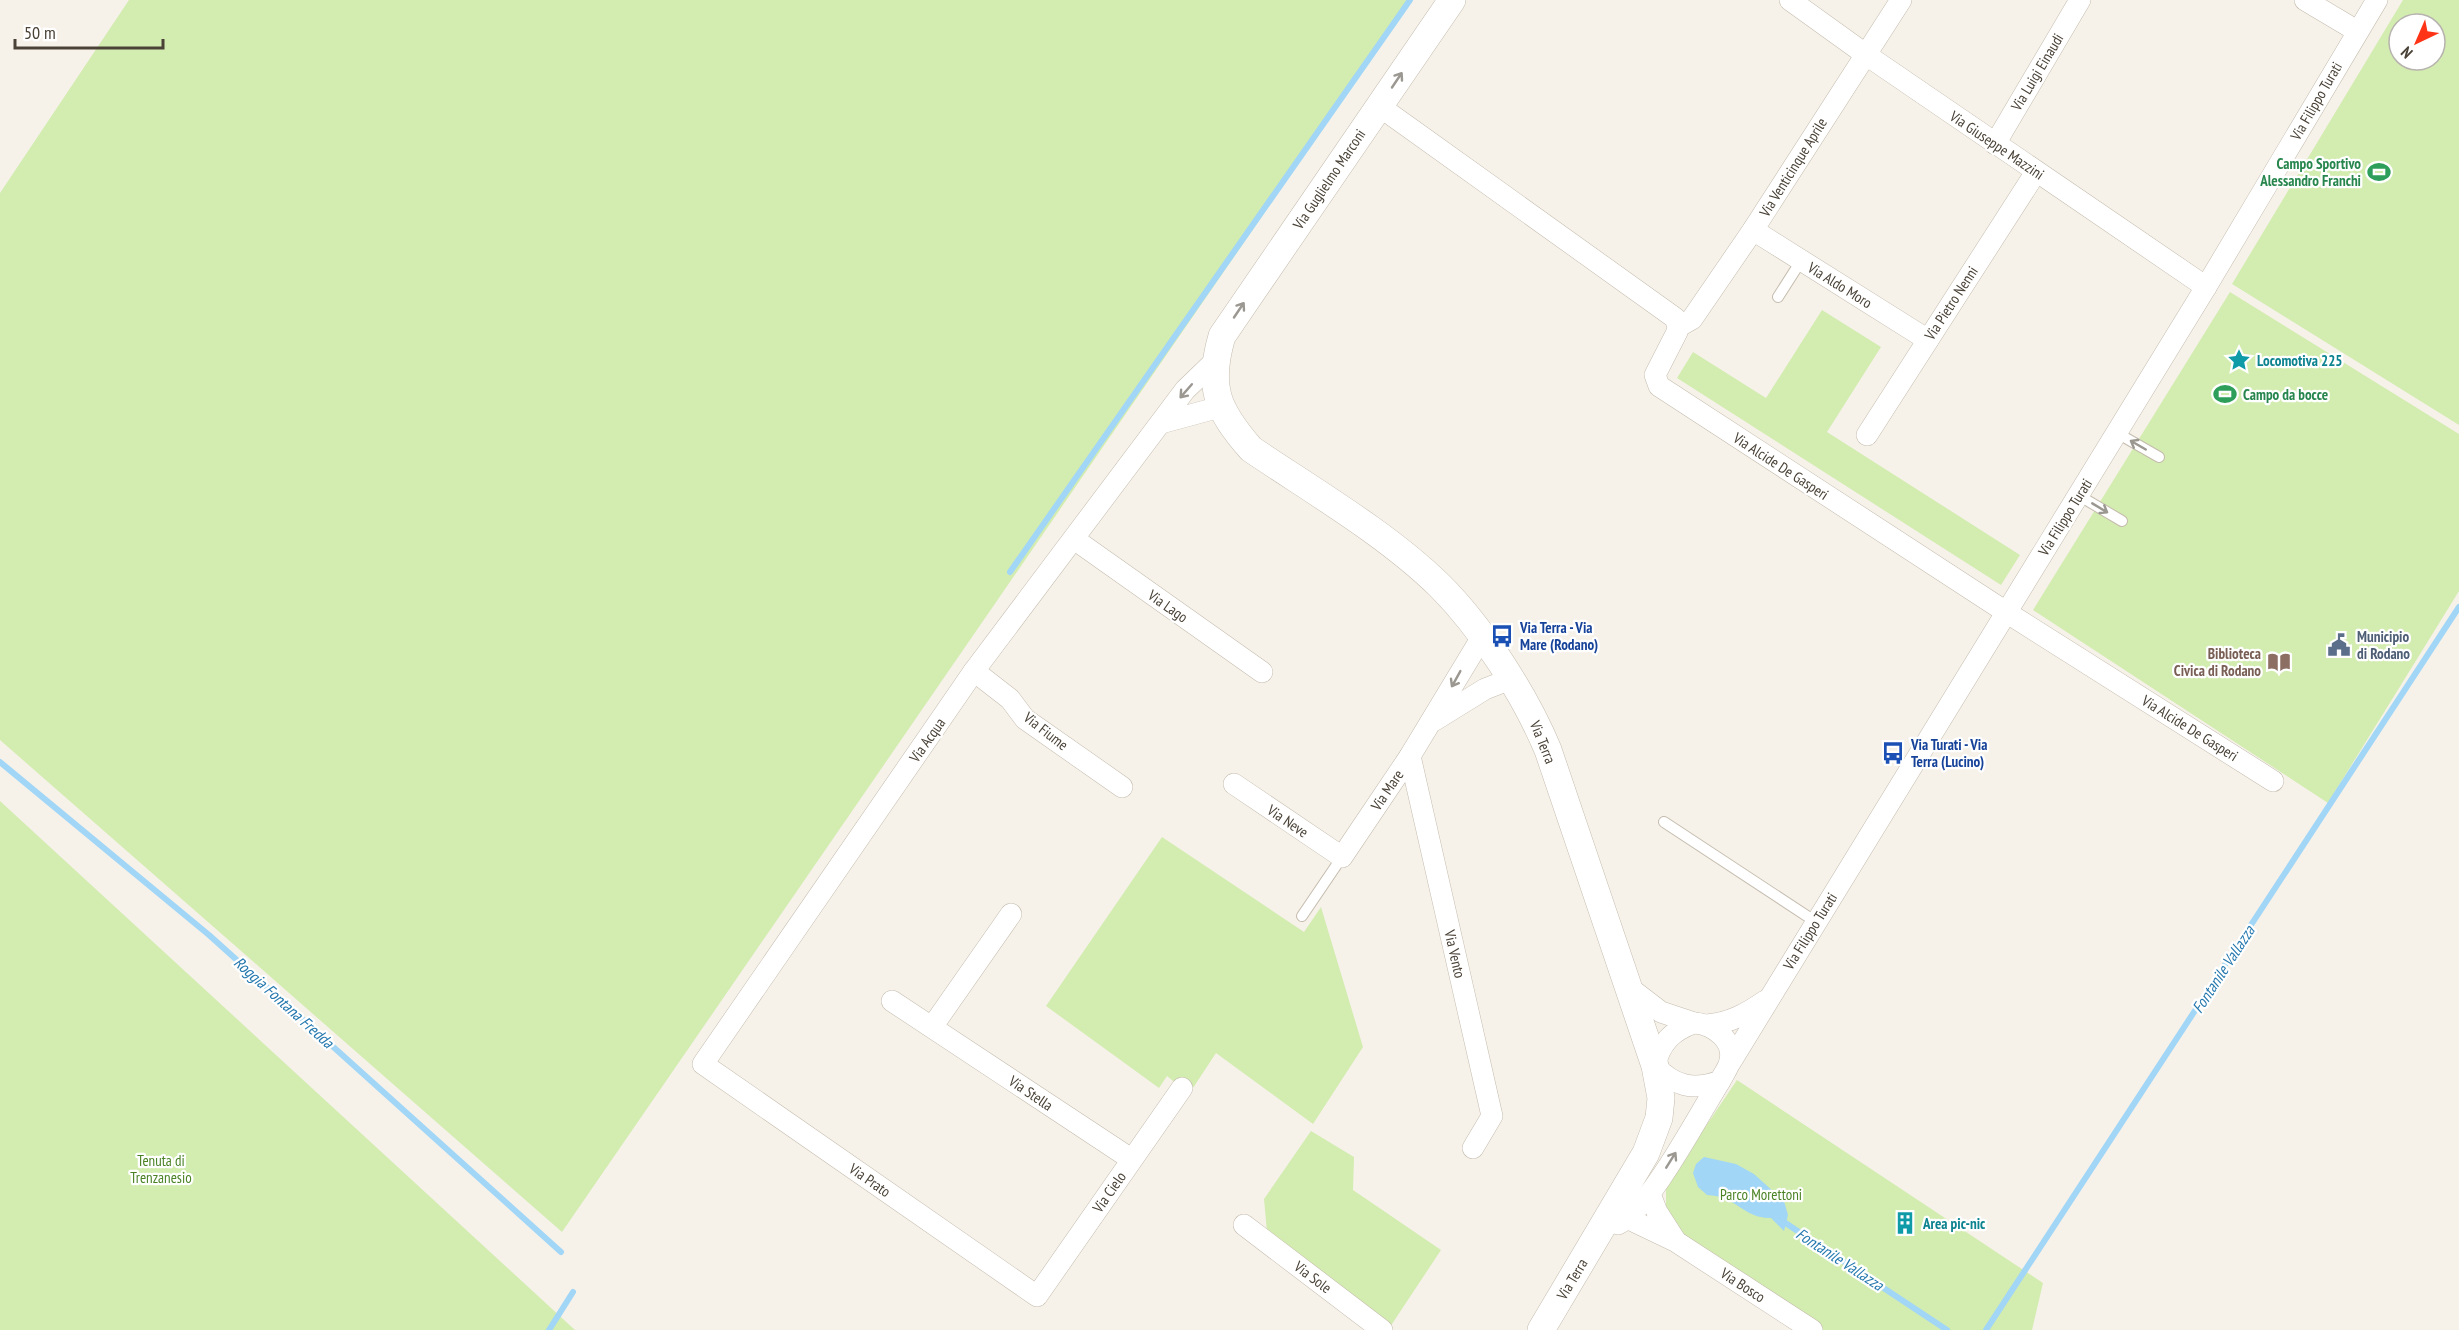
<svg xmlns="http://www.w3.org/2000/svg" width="2459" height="1330" font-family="'PT Sans Narrow',sans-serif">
<rect width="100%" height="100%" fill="#f6f2ea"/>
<g fill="#d3ecb0" fill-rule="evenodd">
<path d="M129 0H1411L562 1232 0 740V193Z"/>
<path d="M2403 0H2459V425L2232 284ZM2399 24H2435V60H2399Z"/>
<path d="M2230 292 2459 434V591L2328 803 2033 610Z"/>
<path d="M1822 310 1881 347 1827 432 2020 555 2001 585 1677 378 1693 352 1766 398Z"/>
<path d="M0 801 575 1330H0Z"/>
<path d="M1162 837 1304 932 1321 907 1363 1047 1313 1124 1216 1053 1189 1094 1167 1076 1159 1088 1046 1006Z"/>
<path d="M1737 1080 2043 1283 2032 1330H1823L1679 1237 1666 1211V1185Z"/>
<path d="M1311 1131 1354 1157 1353 1190 1441 1250 1390 1327 1267 1232 1264 1199Z"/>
</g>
<path fill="#a2d6f6" d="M1704 1157 1736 1164 1754 1174 1784 1201 1788 1215 1784 1231 1771 1218C1744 1219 1737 1196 1707 1195L1698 1187 1693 1173 1696 1164Z"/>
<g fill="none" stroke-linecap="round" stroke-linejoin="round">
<g stroke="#a2d6f6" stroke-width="6">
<path d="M1010 572 1410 0"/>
<path d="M0 762 209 935 561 1252"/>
<path d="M1781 1220 1947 1330"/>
<path d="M549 1330 573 1292"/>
<path d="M1986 1330 2459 607"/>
</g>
<g stroke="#c5bcae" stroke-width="12">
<g id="service">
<path d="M1778 297 1801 261"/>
<path d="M2117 433 2159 457"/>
<path d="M2078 495 2122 521"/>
<path d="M1664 822 1816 922"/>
<path d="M1302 916 1342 857"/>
</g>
</g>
<g stroke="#c5bcae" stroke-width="22">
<g id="minor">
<path d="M1790 0 1865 54 2206 287"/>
<path d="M2305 0 2357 31"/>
<path d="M1379 106 1675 318 1678 327 1677 332 1655 375 1659 386 2006 612 2273 781"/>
<path d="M1995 144 2080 0"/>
<path d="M1753 230 1928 340"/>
<path d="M1678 327 1692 319 1753 230 1901 0"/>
<path d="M1161 423 1220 407"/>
<path d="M1867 435 2036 172"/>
<path d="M1074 539 1262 672"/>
<path d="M974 671 1010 699 1025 719 1122 787"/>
<path d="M1435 720 1485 689 1511 679"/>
<path d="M1410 756 1492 1116 1473 1148"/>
<path d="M1234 784 1342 857 1410 756 1482 637"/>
<path d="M1627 986 1661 1012 1694 1023"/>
<path d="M892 1001 1131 1159"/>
<path d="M1694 1023C1714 1024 1737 1042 1729 1064 1727 1070 1723 1075 1720 1081 1693 1091 1674 1086 1655 1066 1660 1043 1672 1031 1694 1023Z"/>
<path d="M1707 1025C1730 1023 1746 1014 1765 1001"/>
<path d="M932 1027 1011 914"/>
<path d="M1730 1063 2206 287 2377 0"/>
<path d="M1182 1088 1037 1296 703 1064 974 671 1185 390 1214 362"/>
<path d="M1650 1194 1657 1212 1675 1240"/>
<path d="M1629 1219 1675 1241 1812 1330"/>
<path d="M1618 1224C1650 1209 1699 1114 1720 1081"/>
<path d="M1244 1225 1382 1330"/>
</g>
</g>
<g stroke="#c5bcae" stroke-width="28">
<path id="tertiary" d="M1452 0 1222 336C1207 387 1217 410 1251 449 1313 491 1387 534 1440 586 1482 628 1525 695 1548 750L1655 1066 1661 1098 1659 1118 1646 1153 1541 1330"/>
</g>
<use href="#service" stroke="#fff" stroke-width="10"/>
<use href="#minor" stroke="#fff" stroke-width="21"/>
<use href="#tertiary" stroke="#fff" stroke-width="27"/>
</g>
<defs><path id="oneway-shaft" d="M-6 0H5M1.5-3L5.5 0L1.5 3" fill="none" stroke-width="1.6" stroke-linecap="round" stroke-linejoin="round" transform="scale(1.5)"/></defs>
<g stroke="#9b9791">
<use href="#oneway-shaft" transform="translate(1397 80) rotate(-56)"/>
<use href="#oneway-shaft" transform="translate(1239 310) rotate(-56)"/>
<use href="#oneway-shaft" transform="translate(1186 391) rotate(131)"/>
<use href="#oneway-shaft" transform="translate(2138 445) rotate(-150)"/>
<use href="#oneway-shaft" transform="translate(2100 508) rotate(31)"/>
<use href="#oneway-shaft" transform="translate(1456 679) rotate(119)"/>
<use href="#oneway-shaft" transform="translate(1671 1160) rotate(-58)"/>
</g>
<defs>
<g id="stadium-bare" transform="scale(1.8)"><path d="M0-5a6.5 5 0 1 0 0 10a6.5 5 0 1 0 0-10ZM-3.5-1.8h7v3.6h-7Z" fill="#2e9e5b" stroke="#fff" stroke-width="2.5" paint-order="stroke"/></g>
<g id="sight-bare" transform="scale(1.8)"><path d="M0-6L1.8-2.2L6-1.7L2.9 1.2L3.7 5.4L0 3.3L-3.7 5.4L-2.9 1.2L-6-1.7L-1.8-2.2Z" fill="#0f9aa8" stroke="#fff" stroke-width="2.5" paint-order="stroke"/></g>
<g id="bus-bare" transform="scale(1.8)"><path d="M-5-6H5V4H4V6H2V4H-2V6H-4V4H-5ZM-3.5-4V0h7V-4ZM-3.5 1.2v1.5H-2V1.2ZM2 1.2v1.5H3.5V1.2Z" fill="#1a4fb4" stroke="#fff" stroke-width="2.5" paint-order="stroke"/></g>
<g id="civic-bare" transform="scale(1.8)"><path d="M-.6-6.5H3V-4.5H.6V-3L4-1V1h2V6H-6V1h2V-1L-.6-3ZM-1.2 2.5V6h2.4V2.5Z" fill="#5c6f8a" stroke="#fff" stroke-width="2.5" paint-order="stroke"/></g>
<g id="library-bare" transform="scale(1.8)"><path d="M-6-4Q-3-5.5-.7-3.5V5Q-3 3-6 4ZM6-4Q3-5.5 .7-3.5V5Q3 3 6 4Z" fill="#8d6e63" stroke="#fff" stroke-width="2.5" paint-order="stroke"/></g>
<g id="building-bare" transform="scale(1.8)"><path d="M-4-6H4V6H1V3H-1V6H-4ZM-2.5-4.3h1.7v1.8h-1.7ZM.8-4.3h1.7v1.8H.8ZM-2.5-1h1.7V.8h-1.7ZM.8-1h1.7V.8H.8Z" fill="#0f9aa8" stroke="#fff" stroke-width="2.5" paint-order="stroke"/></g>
</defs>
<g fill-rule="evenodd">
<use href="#stadium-bare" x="2379" y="172"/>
<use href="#sight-bare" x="2239" y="360"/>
<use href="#stadium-bare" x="2225" y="394"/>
<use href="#bus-bare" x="1502" y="636"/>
<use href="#civic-bare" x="2339" y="645"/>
<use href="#library-bare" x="2279" y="662"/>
<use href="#bus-bare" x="1893" y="753"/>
<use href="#building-bare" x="1905" y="1223"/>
</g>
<g text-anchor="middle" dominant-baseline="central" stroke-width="4.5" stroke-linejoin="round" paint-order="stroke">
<g font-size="15" fill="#4a4237" stroke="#fff">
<text transform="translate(2037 72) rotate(-59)">Via Luigi Einaudi</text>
<text transform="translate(2316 101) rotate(-60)">Via Filippo Turati</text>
<text transform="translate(1997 145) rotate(34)">Via Giuseppe Mazzini</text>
<text transform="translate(1793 167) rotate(-58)">Via Venticinque Aprile</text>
<text transform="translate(1329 179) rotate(-56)">Via Guglielmo Marconi</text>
<text transform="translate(1840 285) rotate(32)">Via Aldo Moro</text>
<text transform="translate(1951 303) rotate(-57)">Via Pietro Nenni</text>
<text transform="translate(1781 466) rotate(33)">Via Alcide De Gasperi</text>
<text transform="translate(2065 517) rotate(-58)">Via Filippo Turati</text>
<text transform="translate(1168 606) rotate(35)">Via Lago</text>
<text transform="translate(2190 728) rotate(32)">Via Alcide De Gasperi</text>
<text transform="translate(1046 731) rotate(38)">Via Fiume</text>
<text transform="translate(927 740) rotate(-55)">Via Acqua</text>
<text transform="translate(1543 742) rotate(68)">Via Terra</text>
<text transform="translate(1387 790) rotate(-56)">Via Mare</text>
<text transform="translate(1288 821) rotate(34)">Via Neve</text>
<text transform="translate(1810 931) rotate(-58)">Via Filippo Turati</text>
<text transform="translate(1455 954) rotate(77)">Via Vento</text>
<text transform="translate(1031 1093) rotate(34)">Via Stella</text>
<text transform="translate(870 1180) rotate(35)">Via Prato</text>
<text transform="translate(1109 1192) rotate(-55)">Via Cielo</text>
<text transform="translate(1313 1277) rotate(37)">Via Sole</text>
<text transform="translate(1572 1279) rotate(-59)">Via Terra</text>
<text transform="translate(1743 1285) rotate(33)">Via Bosco</text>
</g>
<g font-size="15" font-weight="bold" fill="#27864d" stroke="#fff" text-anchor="end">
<text x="2361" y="163">Campo Sportivo<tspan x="2361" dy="17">Alessandro Franchi</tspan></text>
<text x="2243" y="394" text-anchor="start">Campo da bocce</text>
</g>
<g font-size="15" font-weight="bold" fill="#0d838f" stroke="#fff" text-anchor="start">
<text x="2257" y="360">Locomotiva 225</text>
<text x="1923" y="1223">Area pic-nic</text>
</g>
<g font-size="15" font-weight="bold" fill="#164399" stroke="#fff" text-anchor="start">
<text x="1520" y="627">Via Terra - Via<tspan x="1520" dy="17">Mare (Rodano)</tspan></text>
<text x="1911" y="744">Via Turati - Via<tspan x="1911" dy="17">Terra (Lucino)</tspan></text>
</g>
<g font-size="15" font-weight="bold" fill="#4e5e75" stroke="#fff" text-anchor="start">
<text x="2357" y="636">Municipio<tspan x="2357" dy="17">di Rodano</tspan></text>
</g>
<g font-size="15" font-weight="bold" fill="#785e54" stroke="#fff" text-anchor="end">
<text x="2261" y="653">Biblioteca<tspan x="2261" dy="17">Civica di Rodano</tspan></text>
</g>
<g font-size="15" fill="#4a8225" stroke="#fff">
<text x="161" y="1160">Tenuta di<tspan x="161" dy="17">Trenzanesio</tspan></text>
<text x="1761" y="1194">Parco Morettoni</text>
</g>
<g font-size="16" font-style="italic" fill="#2578ae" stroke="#fff">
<text transform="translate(2223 969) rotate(-57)">Fontanile Vallazza</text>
<text transform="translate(284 1002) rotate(42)">Roggia Fontana Fredda</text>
<text transform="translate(1840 1259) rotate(33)">Fontanile Vallazza</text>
</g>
</g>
<g transform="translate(2417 42) rotate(224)"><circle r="28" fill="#ffffff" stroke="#b7b3af" stroke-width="1.5"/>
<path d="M0-4.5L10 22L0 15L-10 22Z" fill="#ff3417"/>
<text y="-9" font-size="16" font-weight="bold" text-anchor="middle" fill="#4a4237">N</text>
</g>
<path d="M15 39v9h148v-9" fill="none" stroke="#4a4237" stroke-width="3"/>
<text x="24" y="39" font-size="18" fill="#4a4237" stroke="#ffffff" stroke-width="4.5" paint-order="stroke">50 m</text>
</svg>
